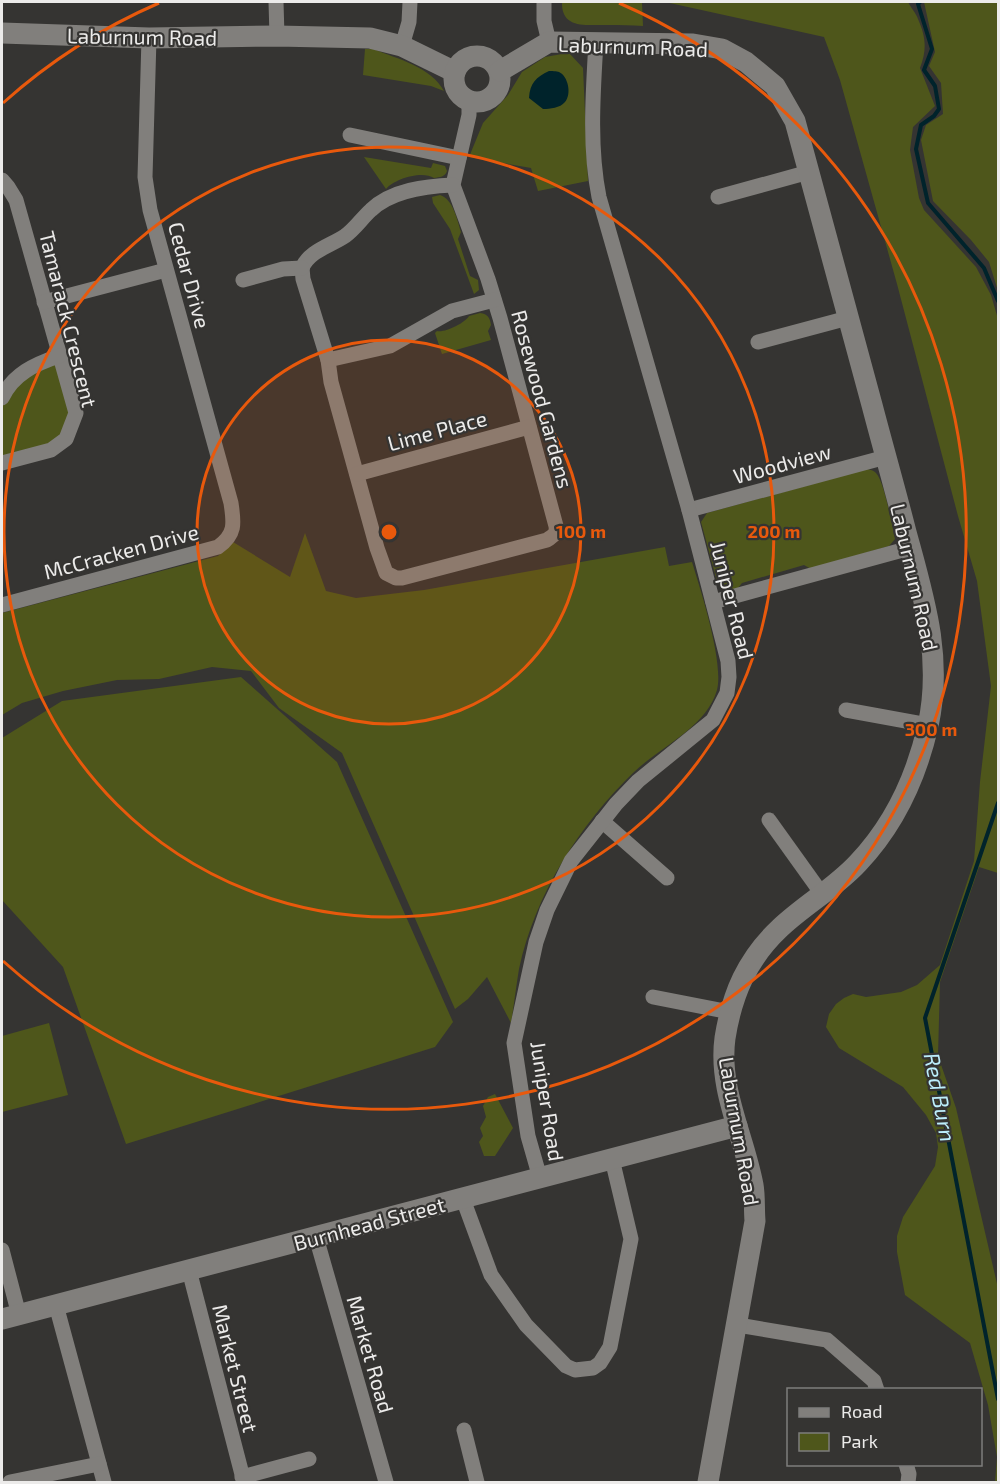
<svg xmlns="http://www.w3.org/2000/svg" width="1000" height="1484" font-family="'Exo 2',sans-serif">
<rect width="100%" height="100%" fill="#353432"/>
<g fill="#4e561b">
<path d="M562 2H638L642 3 643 26C632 25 620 25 609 25 590 24 561 31 562 2Z"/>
<path d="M665 2H908C911 8 916 13 918 19 926 37 927 50 920 68L935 106 913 127 910 150 919 198 924 210 976 267 991 295 998 319V873L979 867 940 982 938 1056 956 1108 998 1288V1482H995L997 1457 988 1405 970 1343 905 1295 897 1252V1236L903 1217 935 1166 938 1147 936 1133 926 1115 903 1087 839 1048 826 1027 829 1014 836 1004 844 998 853 994 866 997 901 992 917 985 940 965 974 861 980 782 991 686 977 581 958 516 897 284 840 80 824 37Z"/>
<path d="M924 2H998V291L989 262 971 240 933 201 921 140 926 125 943 114 941 83 929 66 935 52Z"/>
<path d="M365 49H373C398 59 431 67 444 91L431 86 363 75Z"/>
<path d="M562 54H570L583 68 588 181 538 191 531 168 469 157 483 123 508 95 522 72 545 57Z"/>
<path d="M364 157 431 168 433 163 445 166 447 171C445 177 440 177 434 178 422 170 394 179 386 189Z"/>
<path d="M440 195C453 199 457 219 461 232L458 239 470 276 478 280 479 290 474 294 450 229 433 203 432 197Z"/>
<path d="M480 313C488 314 490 318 491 325L488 331 491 340 442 354 435 333 437 331C445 333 465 323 469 316Z"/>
<path d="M59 356 76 413 66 439 2 463V398L7 386Z"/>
<path d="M867 469C871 470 873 470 876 473 884 481 892 525 895 539L889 546 811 569 804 565 742 583 738 588 729 590 718 585 701 522 707 513Z"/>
<path d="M305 533 326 591 356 598 424 590 665 547 669 566 692 562C701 591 724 663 717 690 706 728 661 746 634 772 580 824 535 894 519 969 516 987 514 1005 511 1023L487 977 468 999 455 1009 342 753 279 708 251 671 212 667 159 679 117 680 63 691 22 703 2 715V613L218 556 233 542 290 577Z"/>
<path d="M241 677 337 762 453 1022 435 1047 126 1144 63 967 2 900V738L62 701Z"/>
<path d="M49 1023 68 1095 2 1112V1036Z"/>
<path d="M495 1094 513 1128 495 1156H484L479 1142 483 1136 480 1128 486 1117 483 1106 488 1097Z"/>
</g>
<path fill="#00232b" d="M549 71C551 71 557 71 559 72 568 76 572 94 565 102 560 108 550 109 543 109L529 98C530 83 536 77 549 71Z"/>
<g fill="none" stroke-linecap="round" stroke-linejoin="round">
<g stroke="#00232b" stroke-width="4">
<path d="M920 2 918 4 932 49 924 70 935 86 939 109 934 116 921 125 916 149 928 203 984 268 998 301"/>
<path d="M998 803 925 1018 998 1399"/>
</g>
<g stroke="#817f7c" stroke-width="15">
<path d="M276 2 277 36"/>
<path d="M544 2V21L549 42"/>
<path d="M402 46 409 22 410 2"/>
<path d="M350 135 459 158"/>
<path d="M2 180 8 187 16 200 76 413 66 439 51 450 2 463"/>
<path d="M718 197 809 172"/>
<path d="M302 268 303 279 328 360 331 382 377 548 386 573 396 578H402L547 540C554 535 557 534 556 526L500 318 488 279 453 185 469 115V100"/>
<path d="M302 268C309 251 330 246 345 236 355 229 362 218 371 210 392 190 426 186 453 185"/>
<path d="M243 280 283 269 302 268"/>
<path d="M44 302 166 270"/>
<path d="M758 342 848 318"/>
<path d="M328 360 390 346 452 311 494 300"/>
<path d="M2 398C13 374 35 364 59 356"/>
<path d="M357 474 529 427"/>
<path d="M689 510 886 457"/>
<path d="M713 602 910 548"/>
<path d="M2 605 218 547C236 534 234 523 231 503L150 210 145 177 149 38"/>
<path d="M846 710 928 725"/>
<path d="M769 820 822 894"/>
<path d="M602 821 667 878"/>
<path d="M653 997 730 1012"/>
<path d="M540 1178 528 1136 514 1043 536 942 547 910 571 861 616 804 638 781 713 720 727 693 729 677 728 661 689 510 599 197C589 147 593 93 596 42"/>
<path d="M463 1199 491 1275 526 1325 566 1366 575 1370 593 1368 600 1363 610 1347 631 1239 612 1159"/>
<path d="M316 1237 386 1482"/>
<path d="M2 1250 19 1315"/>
<path d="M189 1270 244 1482"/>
<path d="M56 1305 104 1482"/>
<path d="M738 1325 827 1340 874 1381 877 1390"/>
<path d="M464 1430 477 1482"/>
<path d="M906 1464 909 1474 908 1482"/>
<path d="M242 1477 309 1459"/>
<path d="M10 1482 99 1464"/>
</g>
<g stroke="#817f7c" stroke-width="21">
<path d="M2 33 149 38 277 36 370 38 402 46 455 72"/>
<circle cx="477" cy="79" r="23"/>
<path d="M500 71 549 42 693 44 722 49 746 62 775 86 795 121C821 215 846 310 872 405 883 447 895 489 906 532 924 598 943 657 928 726 916 778 895 824 858 863 835 888 804 905 780 928 747 959 732 994 725 1038 718 1089 744 1136 753 1185 755 1196 754 1209 755 1221L708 1482"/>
<path d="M2 1319 737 1126"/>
</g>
</g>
<circle cx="389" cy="532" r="192" fill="#e8590c" fill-opacity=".12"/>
<g fill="none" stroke="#e8590c" stroke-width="3">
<circle cx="389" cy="532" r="192"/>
<circle cx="389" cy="532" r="385"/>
<path d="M3 103A577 577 0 0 1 159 3M619 3A577 577 0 1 1 3 961"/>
</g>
<g text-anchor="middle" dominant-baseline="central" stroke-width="4.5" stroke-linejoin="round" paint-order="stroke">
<g font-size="21" fill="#ecebea" stroke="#353432">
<text transform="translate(142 36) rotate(1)">Laburnum Road</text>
<text transform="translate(633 46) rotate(2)">Laburnum Road</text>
<text transform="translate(190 275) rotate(75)">Cedar Drive</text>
<text transform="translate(69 319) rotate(76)">Tamarack Crescent</text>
<text transform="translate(543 399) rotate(75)">Rosewood Gardens</text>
<text transform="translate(437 430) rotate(-15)">Lime Place</text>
<text transform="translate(782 463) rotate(-15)">Woodview</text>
<text transform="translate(121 551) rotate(-15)">McCracken Drive</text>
<text transform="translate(915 577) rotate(77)">Laburnum Road</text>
<text transform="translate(733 600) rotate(76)">Juniper Road</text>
<text transform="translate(548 1101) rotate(81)">Juniper Road</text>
<text transform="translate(740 1131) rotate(80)">Laburnum Road</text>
<text transform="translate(369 1223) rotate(-15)">Burnhead Street</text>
<text transform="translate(371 1354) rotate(74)">Market Road</text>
<text transform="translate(236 1368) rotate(76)">Market Street</text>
</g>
<g font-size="22" font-style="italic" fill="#bceefb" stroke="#353432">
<text transform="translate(941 1097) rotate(79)">Red Burn</text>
</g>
</g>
<circle cx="389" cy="532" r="9" fill="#e8590c" stroke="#353432" stroke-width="3"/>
<g font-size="18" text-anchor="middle" font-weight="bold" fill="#e8590c" stroke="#353432" stroke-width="4.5" stroke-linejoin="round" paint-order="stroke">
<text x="581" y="538">100 m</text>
<text x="774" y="538">200 m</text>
<text x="931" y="736">300 m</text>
</g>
<rect width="1000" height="1484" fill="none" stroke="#ecebea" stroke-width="6"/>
<rect x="787" y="1388" width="195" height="78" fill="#353432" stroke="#7e7d7c" stroke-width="1.5"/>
<rect x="799" y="1408" width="30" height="9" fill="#817f7c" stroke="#7e7d7c" stroke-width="1.5"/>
<text x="841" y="1418" font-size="18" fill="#ecebea">Road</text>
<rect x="799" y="1433" width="30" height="18" fill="#4e561b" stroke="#7e7d7c" stroke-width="1.5"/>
<text x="841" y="1448" font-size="18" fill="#ecebea">Park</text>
</svg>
